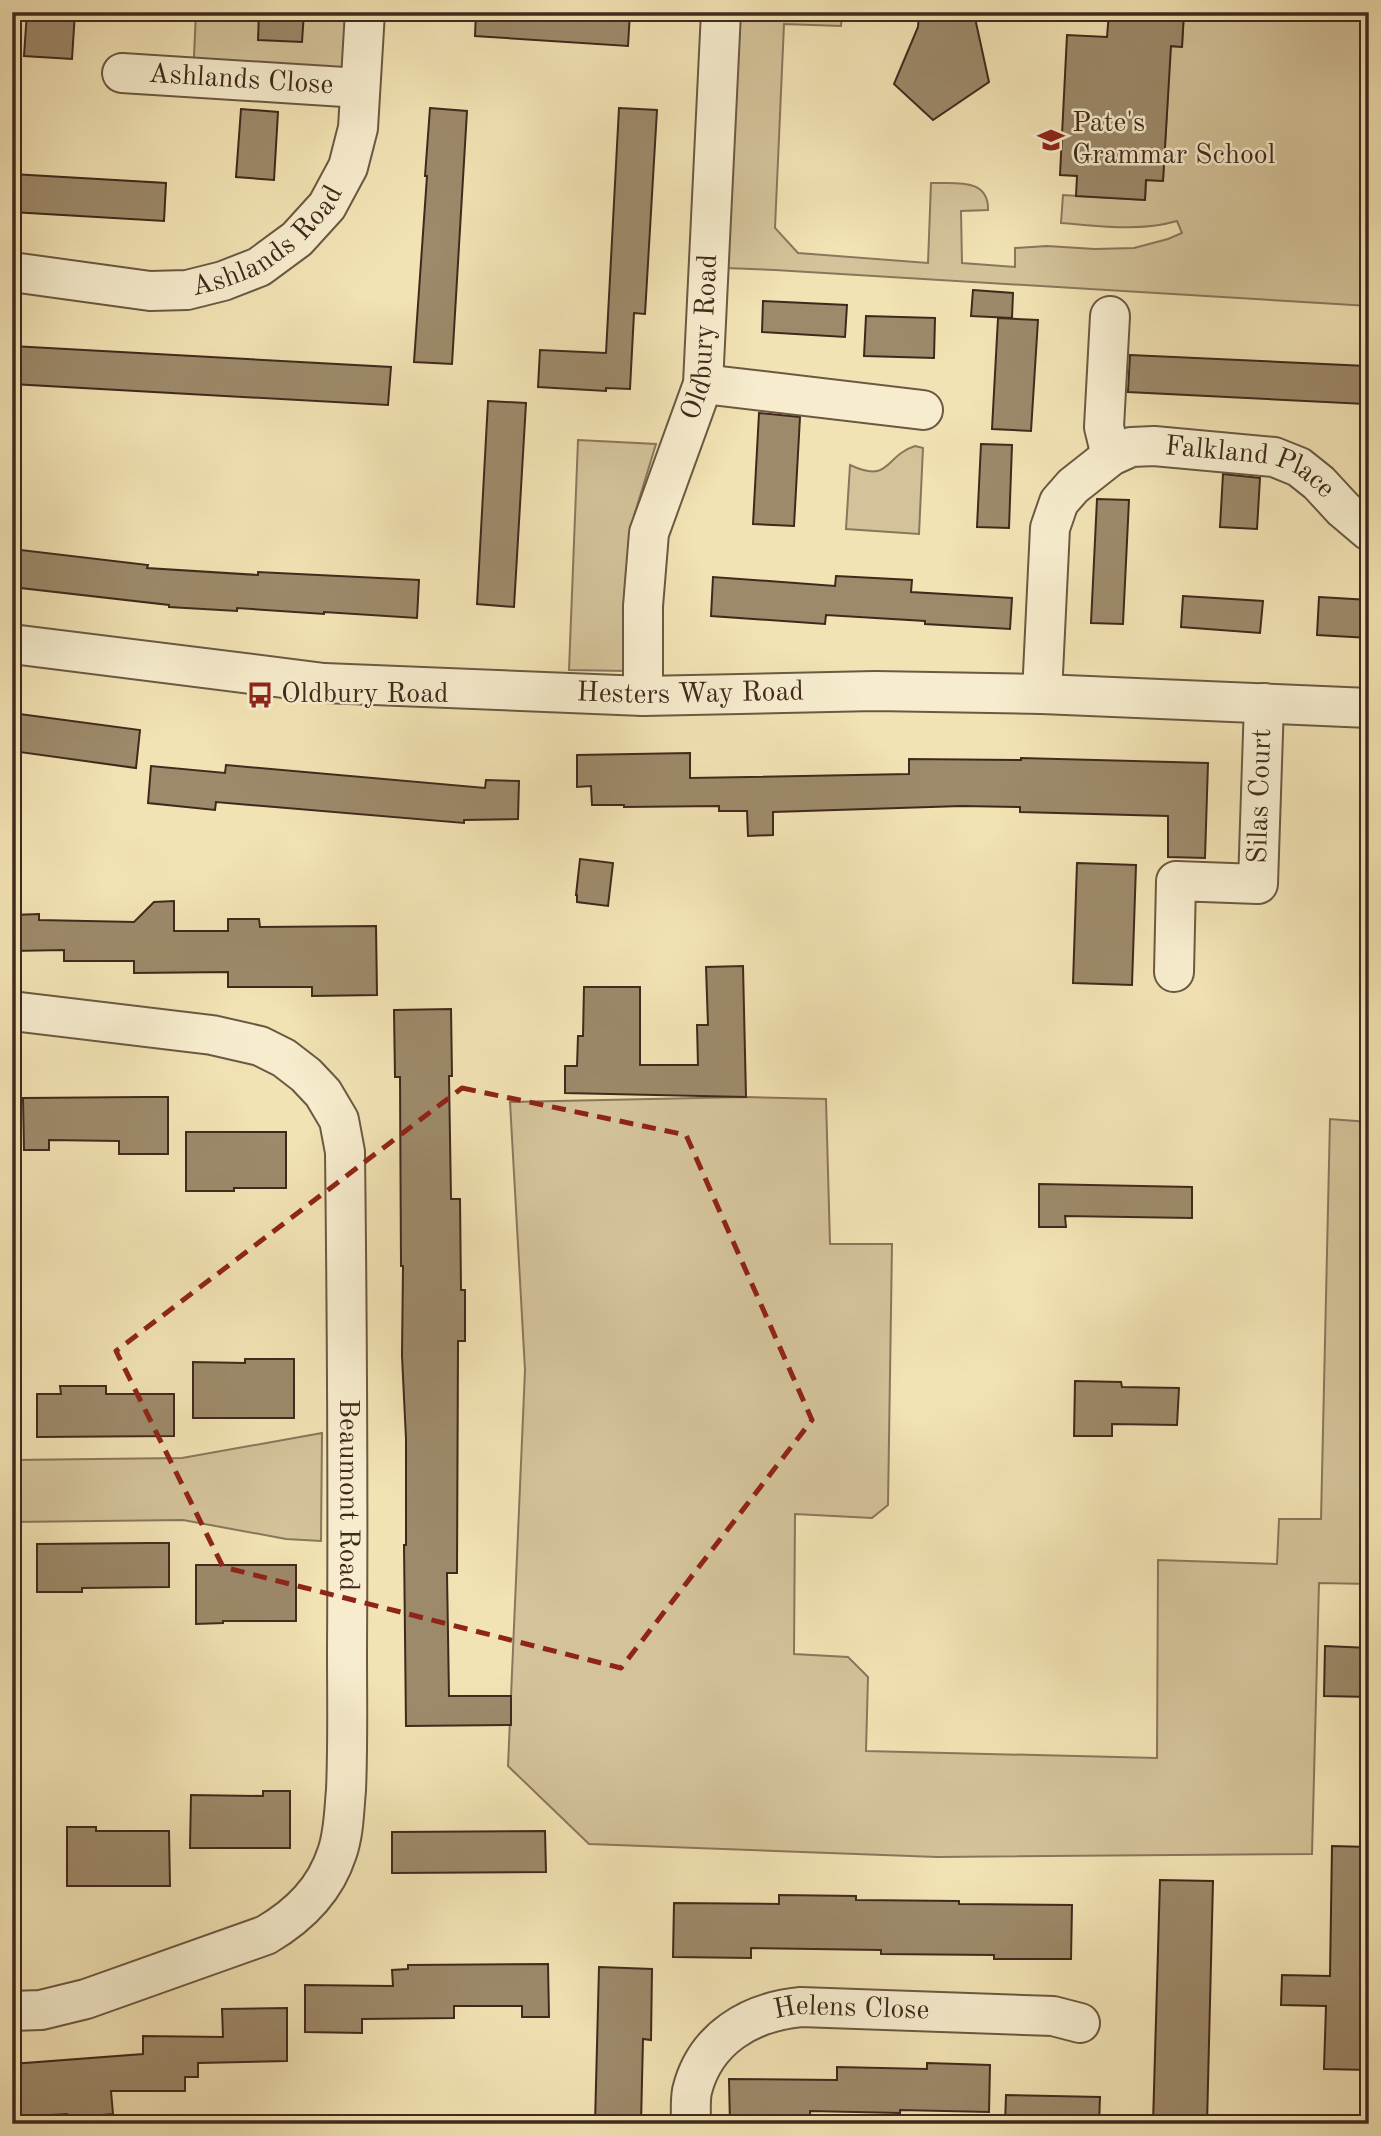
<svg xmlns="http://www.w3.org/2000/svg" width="1381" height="2136" font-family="'Old Standard TT',serif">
<rect width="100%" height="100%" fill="#f2e3b4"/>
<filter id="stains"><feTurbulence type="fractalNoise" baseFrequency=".00286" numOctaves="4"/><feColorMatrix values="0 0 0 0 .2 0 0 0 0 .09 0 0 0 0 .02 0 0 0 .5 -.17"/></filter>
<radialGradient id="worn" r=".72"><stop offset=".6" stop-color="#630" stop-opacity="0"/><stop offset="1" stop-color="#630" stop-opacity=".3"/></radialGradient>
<g fill="#d4c39a" stroke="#8a765b" stroke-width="2">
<path d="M196 12H365L360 88 193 78Z"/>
<path d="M740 12H842L841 26 784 24 775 228 798 253 928 263 931 183C954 184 989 177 988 210L961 211 962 263 1015 267V248L1047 246 1095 249 1134 248 1168 239 1182 233 1177 221C1139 232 1100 226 1061 223L1063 195 1145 200 1146 180 1163 181 1169 74 1162 46 1182 47 1184 12H1369V306L775 270 726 268Z"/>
<path d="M578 440 656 444 634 516 628 572 627 671 569 670Z"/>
<path d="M915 446 923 448 919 534 846 529 850 465C891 484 884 456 915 446Z"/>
<path d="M746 1097 826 1099 830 1244H892L888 1505 872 1518 795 1514 794 1654 848 1657 868 1677 866 1751 1157 1758 1158 1560 1277 1564 1279 1519H1321L1330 1119 1369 1122V1584L1319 1583 1312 1854 937 1857 589 1844 508 1766 525 1370 510 1102Z"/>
<path d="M322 1433 321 1541 286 1539 183 1520 12 1522V1460L182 1458Z"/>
</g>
<g fill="#9d8a6b" stroke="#40291c" stroke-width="2">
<path d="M27 12H75L72 59 24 56Z"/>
<path d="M259 12H304L302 42 258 40Z"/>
<path d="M476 12H630L628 46 475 36Z"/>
<path d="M919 12H966V17L975 18 989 82 933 120 894 84 918 27Z"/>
<path d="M1109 12H1184L1182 47 1171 46 1163 181 1146 180 1145 200 1076 196 1077 176 1060 175 1067 35 1107 37Z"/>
<path d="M430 108 467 111 452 364 414 362 427 176H425Z"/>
<path d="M619 108 657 110 645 314 634 313 630 389 606 388V391L538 387 540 350 606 353Z"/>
<path d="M241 109 278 112 274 180 236 177Z"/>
<path d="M12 174 166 183 164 221 12 212Z"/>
<path d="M973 290 1013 293 1012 318 971 316Z"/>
<path d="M763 301 847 305 845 337 762 332Z"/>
<path d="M866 316 935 318 934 358 864 356Z"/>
<path d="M998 318 1038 320 1031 431 992 429Z"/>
<path d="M12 346 391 367 388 405 12 384Z"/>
<path d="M1130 355 1366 366 1365 404 1128 392Z"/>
<path d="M488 401 526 403 514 607 477 604Z"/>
<path d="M759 413 800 417 794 526 753 524Z"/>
<path d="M981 444 1012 445 1009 528 977 527Z"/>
<path d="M1223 474 1260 478 1257 529 1220 527Z"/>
<path d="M1097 499 1129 500 1123 624 1091 623Z"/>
<path d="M12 549 148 565 147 568 258 575V572L419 580 417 618 324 612V614L237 608V611L169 607V605L12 587Z"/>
<path d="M836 576 912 580 911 592 1012 598 1010 629 925 624V621L826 615 825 624 711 616 713 577 835 586Z"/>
<path d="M1183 596 1263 601 1260 633 1181 627Z"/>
<path d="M1319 597 1369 600V638L1317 635Z"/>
<path d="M12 713 140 730 136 768 12 751Z"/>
<path d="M690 753V778L909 774V759L1021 760V758L1208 763 1205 858 1168 857V816L1020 812V807L962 806 773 812V835L748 836 747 811H719V806L624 807V805H592L591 786 577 787V755Z"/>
<path d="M226 765 485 788 486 780 519 781 518 819 464 820V823L216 802 215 810 148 803 151 766 225 773Z"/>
<path d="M580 859 613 863 608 906 577 902V895H576Z"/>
<path d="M1077 863 1136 865 1132 985 1073 983Z"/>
<path d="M174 901V931H228V919H259L260 927 376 926 377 995 312 996V987H228V972L134 973V961H64V950L12 951V915L39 914V920L134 922 154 902Z"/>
<path d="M743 966 746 1097 565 1093V1066H577L578 1036H583L584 987H640V1065H698L697 1025H708L706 967Z"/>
<path d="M451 1009 452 1076H449L451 1199H460L461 1290H465V1341H458L457 1573H447L449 1696H511V1725L406 1726 404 1545H406V1439L402 1356 403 1266H401L400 1077H395L394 1010Z"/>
<path d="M144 1097H168V1154H119V1141L49 1140V1150H24L23 1098Z"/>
<path d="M186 1132H286V1188H234V1191H186Z"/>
<path d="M1039 1184 1192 1187V1218L1065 1216 1066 1227H1039Z"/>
<path d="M245 1359H294V1418H193V1362L245 1363Z"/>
<path d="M1075 1381 1121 1382 1122 1387 1179 1388 1177 1425 1112 1424V1436H1074Z"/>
<path d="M60 1386H106V1394H174V1436L37 1437V1394H61Z"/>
<path d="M149 1543H169V1587L82 1588V1592H37V1544Z"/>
<path d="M196 1565H296V1621H223V1623L196 1624Z"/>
<path d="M1325 1646 1369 1648V1697L1324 1696Z"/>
<path d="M263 1791H290V1848H190L191 1795 263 1796Z"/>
<path d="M67 1827H96V1831H169L170 1886H67Z"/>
<path d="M545 1831 546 1872 392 1873V1832Z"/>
<path d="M1332 1846 1369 1847V2070L1324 2069 1326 2006 1281 2005 1282 1975 1330 1976Z"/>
<path d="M1160 1880 1213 1881 1207 2124H1153Z"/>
<path d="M779 1895 856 1896V1900L959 1901V1904L1072 1905 1071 1959H994V1955L881 1954V1950L751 1948V1958L673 1957 674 1903 779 1904Z"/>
<path d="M548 1964 549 2017H522V2006H454V2018L362 2019V2033L305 2032V1985L393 1986 392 1970 408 1969V1965Z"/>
<path d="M599 1967 652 1969 651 2040 643 2039 641 2124H595Z"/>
<path d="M287 2008V2061L198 2063V2077H185V2091H111L113 2114 67 2118V2114L12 2117V2064L143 2054V2036L223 2037 222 2009Z"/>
<path d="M927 2063 990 2065 989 2112 900 2110V2113L810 2111V2124H730L729 2079 837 2080V2067L927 2069Z"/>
<path d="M1006 2095 1100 2097 1099 2124H1005Z"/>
</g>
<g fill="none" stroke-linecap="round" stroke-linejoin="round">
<g stroke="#6c5842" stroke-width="42">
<g id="minor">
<path id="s1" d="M122 73 360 88"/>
<path id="s2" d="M12 272 150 291 187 290 223 281 259 267 297 239 327 206 348 167 358 128 365 12"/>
<path d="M1110 316 1104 427 1111 456"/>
<path d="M703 384 923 410"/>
<path id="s3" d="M1042 694 1050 528 1059 502 1073 486 1111 456 1131 447 1154 446 1274 457 1299 467 1319 483 1343 509 1369 531"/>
<path id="s4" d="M643 696V606L649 533 703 384 721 12"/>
<path id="s5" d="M1174 972 1176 881 1258 884 1264 703"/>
<path id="s6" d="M12 1011 212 1035 260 1046 284 1058 306 1075 323 1093 339 1120 345 1152C347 1319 348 1485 347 1652 347 1698 348 1744 346 1790 344 1811 344 1833 337 1853 325 1890 300 1915 266 1935L86 1999 41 2010 12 2011"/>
<path id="s7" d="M691 2124C691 2113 690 2101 692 2091 705 2038 750 2012 801 2007L1053 2016 1080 2023"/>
</g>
</g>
<g stroke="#6c5842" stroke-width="42">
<g id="tertiary">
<path id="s8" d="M12 644 324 683 643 696 875 691 1042 694 1369 708"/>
</g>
</g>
<use href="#minor" stroke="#f7edce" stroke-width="38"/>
<use href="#tertiary" stroke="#f7edce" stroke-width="38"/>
</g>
<path fill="none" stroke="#8f2418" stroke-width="5" stroke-dasharray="14 9" stroke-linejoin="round" d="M462 1088 686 1135 812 1420 621 1668 223 1567 116 1351Z"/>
<defs>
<g id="school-bare" transform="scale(2.1)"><path d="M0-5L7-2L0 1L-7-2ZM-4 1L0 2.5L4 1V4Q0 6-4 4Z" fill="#8f2418" stroke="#f7edce" stroke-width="2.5" paint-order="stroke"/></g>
<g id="bus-bare" transform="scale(2.1)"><path d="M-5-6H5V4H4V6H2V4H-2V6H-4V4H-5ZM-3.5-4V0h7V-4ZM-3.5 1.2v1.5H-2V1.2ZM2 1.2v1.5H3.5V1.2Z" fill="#8f2418" stroke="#f7edce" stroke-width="2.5" paint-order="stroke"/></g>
</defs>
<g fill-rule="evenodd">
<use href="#school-bare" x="1051" y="140"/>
<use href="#bus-bare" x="260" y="695"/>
</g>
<g text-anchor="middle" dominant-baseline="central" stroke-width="5" stroke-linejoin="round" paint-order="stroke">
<g font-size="28" fill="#40291c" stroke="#f7edce">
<text stroke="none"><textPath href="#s1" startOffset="119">Ashlands Close</textPath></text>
<text stroke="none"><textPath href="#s2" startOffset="273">Ashlands Road</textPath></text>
<text stroke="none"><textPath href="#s4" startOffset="368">Oldbury Road</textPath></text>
<text stroke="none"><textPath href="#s3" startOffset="408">Falkland Place</textPath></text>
<text stroke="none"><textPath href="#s8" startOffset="681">Hesters Way Road</textPath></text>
<text stroke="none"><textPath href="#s5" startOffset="261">Silas Court</textPath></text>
<text stroke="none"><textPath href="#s6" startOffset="737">Beaumont Road</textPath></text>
<text stroke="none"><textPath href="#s7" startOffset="231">Helens Close</textPath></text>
</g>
<g font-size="28" fill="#40291c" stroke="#f7edce" text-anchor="start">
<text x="1072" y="124">Pate's<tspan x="1072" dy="32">Grammar School</tspan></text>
<text x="281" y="695">Oldbury Road</text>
</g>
</g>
<rect width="1381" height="2136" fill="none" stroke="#f2e3b4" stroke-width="42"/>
<rect x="14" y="14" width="1353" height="2108" fill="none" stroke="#40291c" stroke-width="3.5"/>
<rect x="21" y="21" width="1339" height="2094" fill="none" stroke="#40291c" stroke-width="2"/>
<rect width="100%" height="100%" filter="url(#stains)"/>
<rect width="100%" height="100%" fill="url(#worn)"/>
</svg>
